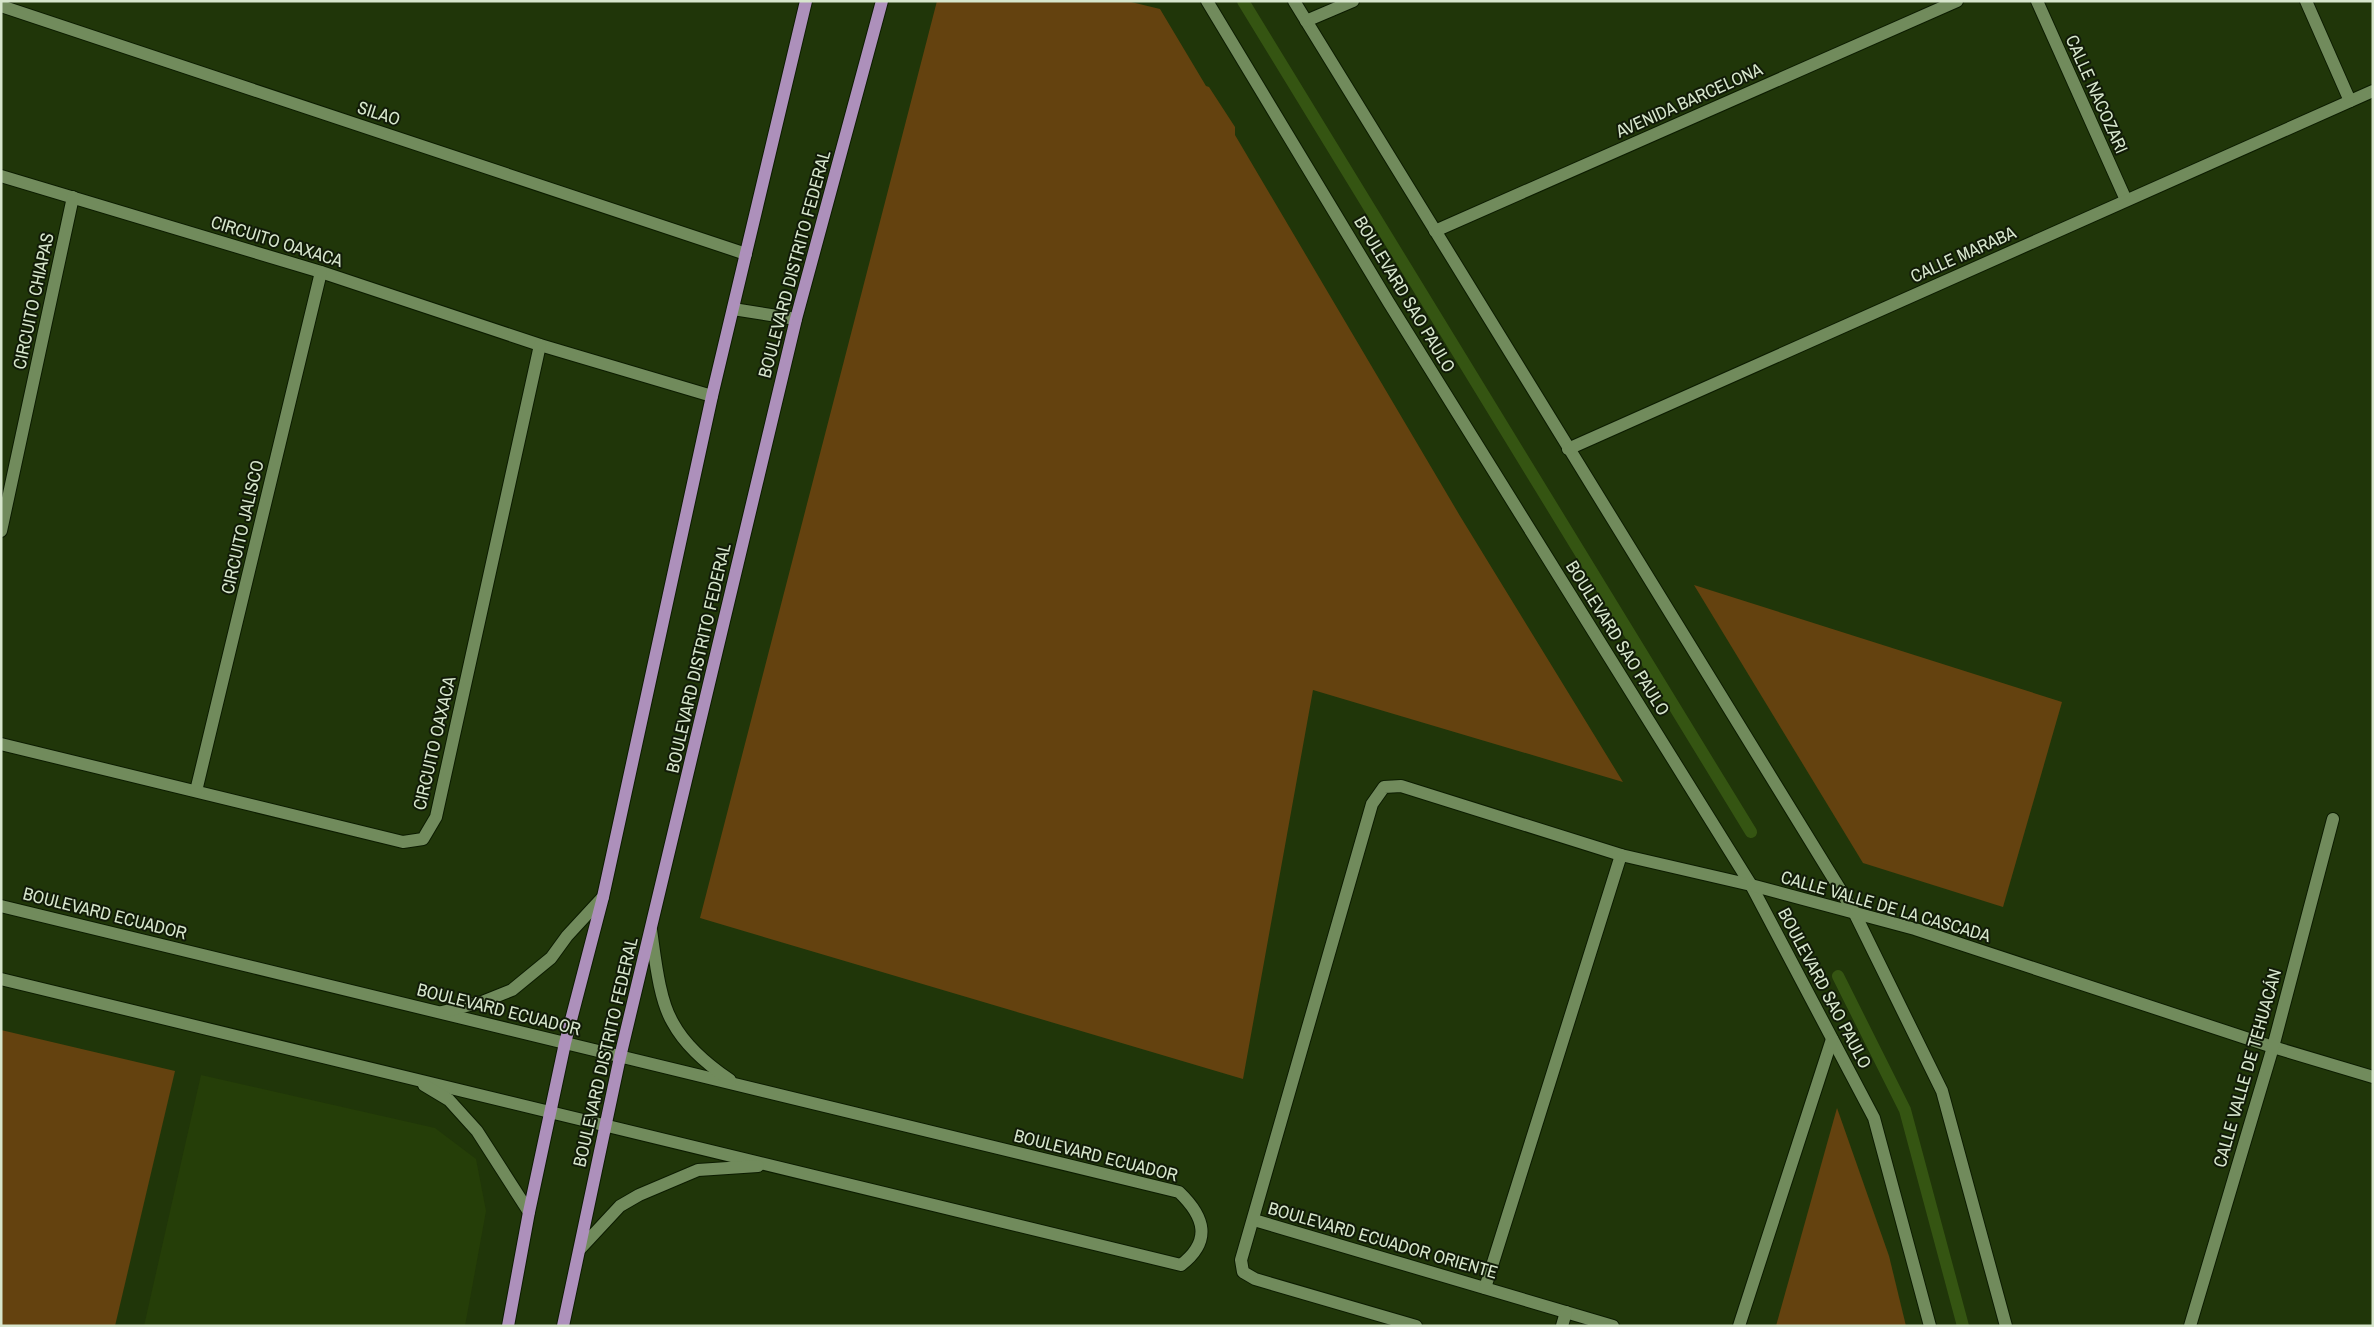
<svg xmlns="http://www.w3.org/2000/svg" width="2374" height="1327" font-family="'Archivo Narrow',sans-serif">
<rect width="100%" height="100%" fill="#203609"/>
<path fill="#253e08" d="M201 1075 435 1128 476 1159 486 1211 465 1326H144Z"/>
<g fill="#64420f">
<path d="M937 1H1127L1160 9 1206 86 1209 87 1235 127V135L1460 516 1623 782 1313 690 1243 1079 700 918Z"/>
<path d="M1694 585 2062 702 2003 907 1863 863Z"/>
<path d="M1 1030 175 1071 115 1326H1Z"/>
<path d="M1837 1108 1889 1256 1906 1326H1776Z"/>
</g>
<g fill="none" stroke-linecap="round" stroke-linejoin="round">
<g stroke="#355512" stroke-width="12">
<path d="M1243 1 1751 832"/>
<path d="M1838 976 1905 1110 1963 1326"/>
</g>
<g stroke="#0c1c00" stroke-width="14">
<g id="minor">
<path d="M1207 1 1389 303 1751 885 1874 1118 1930 1326"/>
<path d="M1294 1 1854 912 1942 1091 2006 1326"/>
<path d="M2037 1 2126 200"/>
<path d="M2306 1 2350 101"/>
<path d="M1 6 746 254"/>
<path d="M1306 21 1353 1"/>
<path d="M1 176 321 272 540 345 712 396"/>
<path d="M1435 231 1957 1"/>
<path d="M733 309 796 319"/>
<path d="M1568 449 2373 91"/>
<path d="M1 531 73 197"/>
<path d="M1 744 403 842 423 839 436 817 540 345"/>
<path d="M196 791 321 272"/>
<path d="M1 906 1179 1192C1205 1217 1212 1241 1181 1265L1 979"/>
<path d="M651 930C655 957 659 1000 673 1023 686 1047 708 1065 730 1080"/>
<path d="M442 1012 482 1002 512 990 551 958 567 936 603 897"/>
<path d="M424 1085 449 1100 477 1131 529 1212"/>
<path d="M1254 1220 1613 1326"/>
<path d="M580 1249 620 1206 639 1195 698 1170 758 1166"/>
<path d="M1485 1288 1621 855"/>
<path d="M1416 1326 1255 1279 1243 1272 1241 1260 1372 804 1384 787 1401 786 1621 855 1751 885 1915 929 2273 1047 2373 1077"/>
<path d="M1562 1326 1566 1312"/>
<path d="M1739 1326 1832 1039"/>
<path d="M2190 1326 2273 1047 2333 819"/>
</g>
</g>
<g stroke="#0c1c00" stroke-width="14">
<g id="major">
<path d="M508 1326 529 1212 565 1043 603 897 712 396 806 1"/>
<path d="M563 1326 620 1057 796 319 882 1"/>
</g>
</g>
<use href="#minor" stroke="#718b5c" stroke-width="12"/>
<use href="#major" stroke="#ad90bb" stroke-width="12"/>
</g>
<g text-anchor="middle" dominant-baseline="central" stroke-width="4" stroke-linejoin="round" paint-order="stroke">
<g font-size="18" fill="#d7e6cd" stroke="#111b08">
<text transform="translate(2097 94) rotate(66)">CALLE NACOZARI</text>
<text transform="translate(1689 100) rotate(-24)">AVENIDA BARCELONA</text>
<text transform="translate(379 113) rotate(18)">SILAO</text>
<text transform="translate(277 241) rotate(17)">CIRCUITO OAXACA</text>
<text transform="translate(1963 254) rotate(-24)">CALLE MARABA</text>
<text transform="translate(794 264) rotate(-75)">BOULEVARD DISTRITO FEDERAL</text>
<text transform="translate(1405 294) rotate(59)">BOULEVARD SAO PAULO</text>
<text transform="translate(33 301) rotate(-78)">CIRCUITO CHIAPAS</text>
<text transform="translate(242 527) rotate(-77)">CIRCUITO JALISCO</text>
<text transform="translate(1618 638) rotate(58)">BOULEVARD SAO PAULO</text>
<text transform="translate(698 658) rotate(-77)">BOULEVARD DISTRITO FEDERAL</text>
<text transform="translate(434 743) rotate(-77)">CIRCUITO OAXACA</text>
<text transform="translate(1886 906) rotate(16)">CALLE VALLE DE LA CASCADA</text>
<text transform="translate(105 913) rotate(14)">BOULEVARD ECUADOR</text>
<text transform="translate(1825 988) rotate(62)">BOULEVARD SAO PAULO</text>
<text transform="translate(499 1009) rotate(14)">BOULEVARD ECUADOR</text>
<text transform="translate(605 1052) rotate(-77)">BOULEVARD DISTRITO FEDERAL</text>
<text transform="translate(2247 1068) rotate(-74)">CALLE VALLE DE TEHUACÁN</text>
<text transform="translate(1096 1155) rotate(14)">BOULEVARD ECUADOR</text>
<text transform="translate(1383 1240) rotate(16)">BOULEVARD ECUADOR ORIENTE</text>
</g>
</g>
<rect width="2374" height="1327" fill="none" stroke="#d7e6cd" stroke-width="5"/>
</svg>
